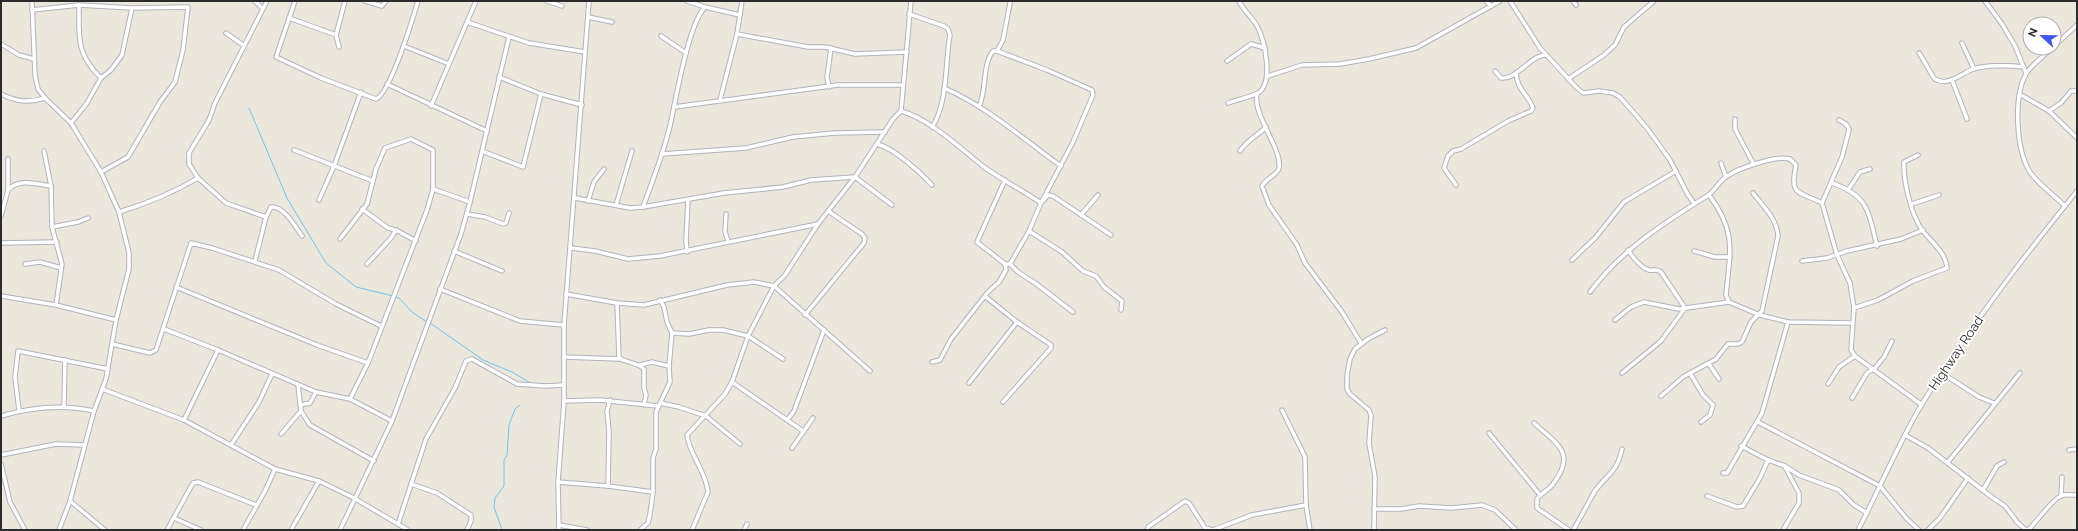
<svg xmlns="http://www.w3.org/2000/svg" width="2078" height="531" font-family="Raleway,sans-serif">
<rect width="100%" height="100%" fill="#ece7dd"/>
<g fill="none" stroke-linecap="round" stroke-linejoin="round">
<g stroke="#73c4ec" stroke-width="1">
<path d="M249 108 287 198 326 263 356 287 393 296"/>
<path d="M396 297 399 298 412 312 427 322"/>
<path d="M430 323 483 360 512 372 529 382"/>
<path d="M502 530 494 507 495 498 504 486V460L507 455 509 425 515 409 520 405"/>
</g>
<g stroke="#b1b3be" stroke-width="5.5">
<g id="street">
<path d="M32 1 35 75 38 89 45 98 71 123 101 172 119 212 129 253V269L116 320 106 379 94 411 70 501 59 530"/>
<path d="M255 1 262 8"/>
<path d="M295 1 276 57 321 78 376 99C390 94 413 18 418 1"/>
<path d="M365 1 382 6 386 1"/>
<path d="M547 1 562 6"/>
<path d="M687 1 705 7"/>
<path d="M1486 1 1491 6"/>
<path d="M1510 1 1540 48 1576 87 1583 93 1599 91 1613 93 1620 97 1647 128 1670 160 1688 195 1694 203"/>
<path d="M1573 1 1576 5"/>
<path d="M1985 1 2002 24 2015 46 2026 73"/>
<path d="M79 5C79 38 76 54 101 78"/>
<path d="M32 10 79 5 132 8 188 7 183 50 175 82 160 102 128 157 101 172"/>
<path d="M909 14 944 26 948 29 950 35C945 62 948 104 932 127"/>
<path d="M588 17 612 22"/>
<path d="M289 18 336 35 339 47"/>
<path d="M467 22 529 43 585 52"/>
<path d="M226 33 243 45"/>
<path d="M737 34 808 47H825L855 54 907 52"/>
<path d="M336 35 345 1"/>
<path d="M661 36 686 53"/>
<path d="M1962 43 1974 69"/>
<path d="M1 44 19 55 34 59"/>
<path d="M404 46 449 64"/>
<path d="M2054 46 2077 25"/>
<path d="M2052 48C2044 56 2031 65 2026 74 2013 97 2016 150 2030 172 2039 185 2054 195 2065 206"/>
<path d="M997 51 1047 70 1092 90 1093 95 1073 142 1041 203"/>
<path d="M1919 53C1923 58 1933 78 1935 79 1948 87 1962 73 1973 69 1986 65 2010 65 2023 67"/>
<path d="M1227 61 1251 44 1265 48"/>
<path d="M1495 71 1501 78C1517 80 1530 55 1546 55"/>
<path d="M1268 76 1302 65 1340 64 1369 59 1416 48 1500 1"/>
<path d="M499 77 541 94 582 105"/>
<path d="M1568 79 1604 55 1615 45 1624 27 1654 1"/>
<path d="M1952 80 1967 119"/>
<path d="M387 84 487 131"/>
<path d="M829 87 827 77 831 48"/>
<path d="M944 88C988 107 1023 139 1061 166"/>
<path d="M1 94C16 102 29 103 45 98"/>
<path d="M1257 94C1252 114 1283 150 1279 168 1277 175 1266 179 1262 186L1269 205 1297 245 1305 263 1342 312 1361 343"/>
<path d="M2021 95 2049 111 2077 138"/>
<path d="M720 100 737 34 742 1"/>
<path d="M1228 103C1236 100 1253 96 1258 93 1274 83 1265 40 1257 26 1252 17 1243 10 1239 1"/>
<path d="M431 106 476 1"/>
<path d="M674 107 838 85H902"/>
<path d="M979 107C987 89 982 65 993 51H997L1003 40 1010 3"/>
<path d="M901 111C930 119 961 149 984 167 1002 180 1022 190 1041 203L1029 231 1010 264 1018 272 1035 283 1073 312"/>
<path d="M2049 111 2061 103 2071 91H2077"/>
<path d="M1735 119V129L1753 163"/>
<path d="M1839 120 1846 124 1849 129 1848 134 1842 157 1822 203 1837 255 1850 283 1854 308 1851 350 1855 356 1922 405"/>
<path d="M71 123 87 103 101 78 111 70 122 55 132 8"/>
<path d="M877 144C895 149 919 171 932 185"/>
<path d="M294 150 373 181"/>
<path d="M44 151 51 186 52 227 62 264 56 305"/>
<path d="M482 151 523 167 541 94"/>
<path d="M1240 151C1247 140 1257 136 1266 127"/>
<path d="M662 154 746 148 793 137 835 133 885 132"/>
<path d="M1721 163 1726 177"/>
<path d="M1005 180 977 242 1005 264"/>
<path d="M1832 183C1869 196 1868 211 1877 246"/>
<path d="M1456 185 1444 168 1448 156 1453 151 1461 149 1508 121 1531 111 1533 108C1528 94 1517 90 1516 73"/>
<path d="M433 189 470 202"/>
<path d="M8 190C19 178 36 184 51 186"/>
<path d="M1848 190 1860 172 1870 169"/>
<path d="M1709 195C1737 232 1730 251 1726 295L1729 302"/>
<path d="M575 198 630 208 643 207 724 193 783 187 811 180 855 177 892 205"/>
<path d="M319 200 334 166 361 92"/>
<path d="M588 201 594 182 604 169"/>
<path d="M1043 201 1048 195 1053 196 1111 235"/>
<path d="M1912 204 1939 195"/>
<path d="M616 205 632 151"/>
<path d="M643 207C653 180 663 154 670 126 676 99 688 25 705 7L740 15"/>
<path d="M362 209 388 228 396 230 416 241"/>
<path d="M119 212C149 203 171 194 198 178"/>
<path d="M467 214 485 217 503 224 506 223 509 213"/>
<path d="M726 214 725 232 728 241"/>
<path d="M1081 215 1098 195"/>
<path d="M1 216 8 190V159"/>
<path d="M266 217 226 203 198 178 189 164V153L209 120 215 103 267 1"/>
<path d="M52 227 78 222 88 218"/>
<path d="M1029 231 1062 252 1083 271 1096 276 1104 287 1122 301 1121 310"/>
<path d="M340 239 367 204 376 169 385 148 411 139 433 150V189L427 210 368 363 350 399"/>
<path d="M1 243 57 242"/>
<path d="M571 248 595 251 628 259 660 256 818 224"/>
<path d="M454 251 502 271"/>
<path d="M1694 251 1715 257H1730"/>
<path d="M687 252 686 240 688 200"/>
<path d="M1572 260 1595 238 1624 202 1676 171"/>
<path d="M255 261 266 217 271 207C284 206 295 226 302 236"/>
<path d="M1802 261 1827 258 1847 251 1901 239 1923 230"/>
<path d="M25 264 40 262 61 268"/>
<path d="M367 264 391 238 396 230"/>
<path d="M176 287 317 345 368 363"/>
<path d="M440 289 520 321 564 325"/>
<path d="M1590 292C1621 250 1664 223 1707 196 1715 191 1719 181 1727 176 1739 168 1777 155 1790 159L1796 165C1789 197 1799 191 1822 203"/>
<path d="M566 294 617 303 644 305 727 285 754 282 774 286 870 371"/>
<path d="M1 296 56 305 116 320"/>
<path d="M986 297 1017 322 1051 345V348L1003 402"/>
<path d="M617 303 619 357C623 363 636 361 644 369V388L646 395 644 405"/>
<path d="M1854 308 1878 300 1913 281 1947 268C1946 252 1931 242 1922 230 1911 214 1903 181 1904 162L1918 155"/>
<path d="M805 315 864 243 865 238 862 234 828 211"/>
<path d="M1615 320 1631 307 1644 302 1679 309 1729 302 1760 315 1788 322 1852 323"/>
<path d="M164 329 218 350 316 392 350 399 392 421"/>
<path d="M672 333 689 334 709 330H723L748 336 783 359"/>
<path d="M112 344 150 353 156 350 191 243 212 248 279 270 336 304 381 326"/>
<path d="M564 357 620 359"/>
<path d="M932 362 940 360 951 339 988 292 999 282 1006 270 1005 264H1010"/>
<path d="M1709 364 1719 379"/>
<path d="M640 365 652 362 669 366"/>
<path d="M1622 373 1661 341 1685 308 1661 272C1656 268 1654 271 1649 270 1641 268 1632 256 1628 250"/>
<path d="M1690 373 1703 395 1713 405 1710 415 1701 422"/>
<path d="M1942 373 1979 397 1994 403"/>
<path d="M732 382 803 431"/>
<path d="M969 383 1017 322"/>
<path d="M1828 384 1839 367 1855 356"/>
<path d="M298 385 301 411 310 425 374 461"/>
<path d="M102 389 184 420 275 469 319 481 354 498 408 530"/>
<path d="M1661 396 1683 377 1716 359 1728 344H1738L1742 342 1751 322 1762 311 1778 236C1777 219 1763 206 1753 193"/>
<path d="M1852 398 1867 373 1875 368 1884 357 1892 341"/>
<path d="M564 401 600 400 658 406"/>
<path d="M660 403 679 407 706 416 740 444"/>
<path d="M300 405 310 403 316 392"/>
<path d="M64 406 65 360"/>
<path d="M19 410 15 377 18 351 108 369"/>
<path d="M1282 410 1305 457 1306 505 1310 530"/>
<path d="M1 416C32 407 62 404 94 411"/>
<path d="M788 419 794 411 824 330"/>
<path d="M184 420 218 350"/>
<path d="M1758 422 1880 486 1907 519 1919 530"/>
<path d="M1534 423C1557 444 1577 453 1553 484 1549 490 1541 493 1537 499V508L1569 530"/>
<path d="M1489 433 1540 495"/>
<path d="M281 434 301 411"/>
<path d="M1905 435 1928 448 1993 498 2005 506 2017 522 2026 530"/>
<path d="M231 445 259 402 272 374"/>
<path d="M1741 446 1768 460 1785 466 1799 475 1839 490 1854 505 1867 513"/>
<path d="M792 448 813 418"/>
<path d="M2069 450 2077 449"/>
<path d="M1 455 56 444 84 445"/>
<path d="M1948 462 2020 373"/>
<path d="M1 464 10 502 25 530"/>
<path d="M1723 473H1727L1730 468 1762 413 1788 322"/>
<path d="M558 482 608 486 653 492"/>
<path d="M411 484 437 493 471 515V521L467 530"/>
<path d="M608 486 609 432 607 411 610 400"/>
<path d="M1983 490 1997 466 2004 462"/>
<path d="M1707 496 1737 507 1743 506 1760 478 1768 460"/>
<path d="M2061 496 2062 477"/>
<path d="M70 501 105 530"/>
<path d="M1374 509H1401L1419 506 1452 508 1482 505 1495 510 1516 530"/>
<path d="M174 518 201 530"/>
<path d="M398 524 426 439 455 388 466 361 472 359 517 384 546 386 563 385"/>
<path d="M559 525 587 530"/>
<path d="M167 530 193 483 198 482 256 505"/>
<path d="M243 530 265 491 275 469"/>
<path d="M291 530 319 481"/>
<path d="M340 530 392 421 461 234 470 202 509 37"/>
<path d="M559 530 558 482 564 401V325L589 1"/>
<path d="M640 530 648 523 650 514 653 492V458L656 449V412L670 382 669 366 672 333 667 322 664 307 660 300"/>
<path d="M692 530 708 492C706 471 689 454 687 435L725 394 732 382 748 336 774 286 785 275 818 224 855 177 893 119 901 111 911 1"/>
<path d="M744 530 747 524"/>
<path d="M1147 530 1148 527 1185 501 1189 503 1205 528 1213 530 1252 515 1306 505"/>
<path d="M1374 530 1375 477 1369 443 1371 415 1369 410 1350 394 1347 389V375L1350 359 1355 349 1368 339 1385 330"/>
<path d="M1573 530C1581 518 1587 504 1595 491 1607 474 1617 473 1622 449"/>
<path d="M1783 530 1799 503V493L1785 467"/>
<path d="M1858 530C1880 488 1898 444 1922 404 1968 329 2022 259 2077 191"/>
<path d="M1928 530 1940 518 1968 478"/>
<path d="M2028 530C2038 521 2051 500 2061 496 2065 494 2072 495 2077 495"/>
</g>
</g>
<use href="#street" stroke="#fff" stroke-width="3.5"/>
</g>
<g text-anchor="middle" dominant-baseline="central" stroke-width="4" stroke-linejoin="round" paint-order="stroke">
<g font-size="13" fill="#2b2b2b" stroke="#fff">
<text transform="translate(1956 353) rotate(-56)">Highway Road</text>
</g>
</g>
<rect width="2078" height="531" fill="none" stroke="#2b2b2b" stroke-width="4"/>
<g transform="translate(2042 36) rotate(292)"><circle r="19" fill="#ffffff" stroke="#aaaaaa"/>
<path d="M0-3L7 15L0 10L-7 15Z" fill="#4157f6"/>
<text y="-6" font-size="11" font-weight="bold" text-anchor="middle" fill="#2b2b2b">N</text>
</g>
</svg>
